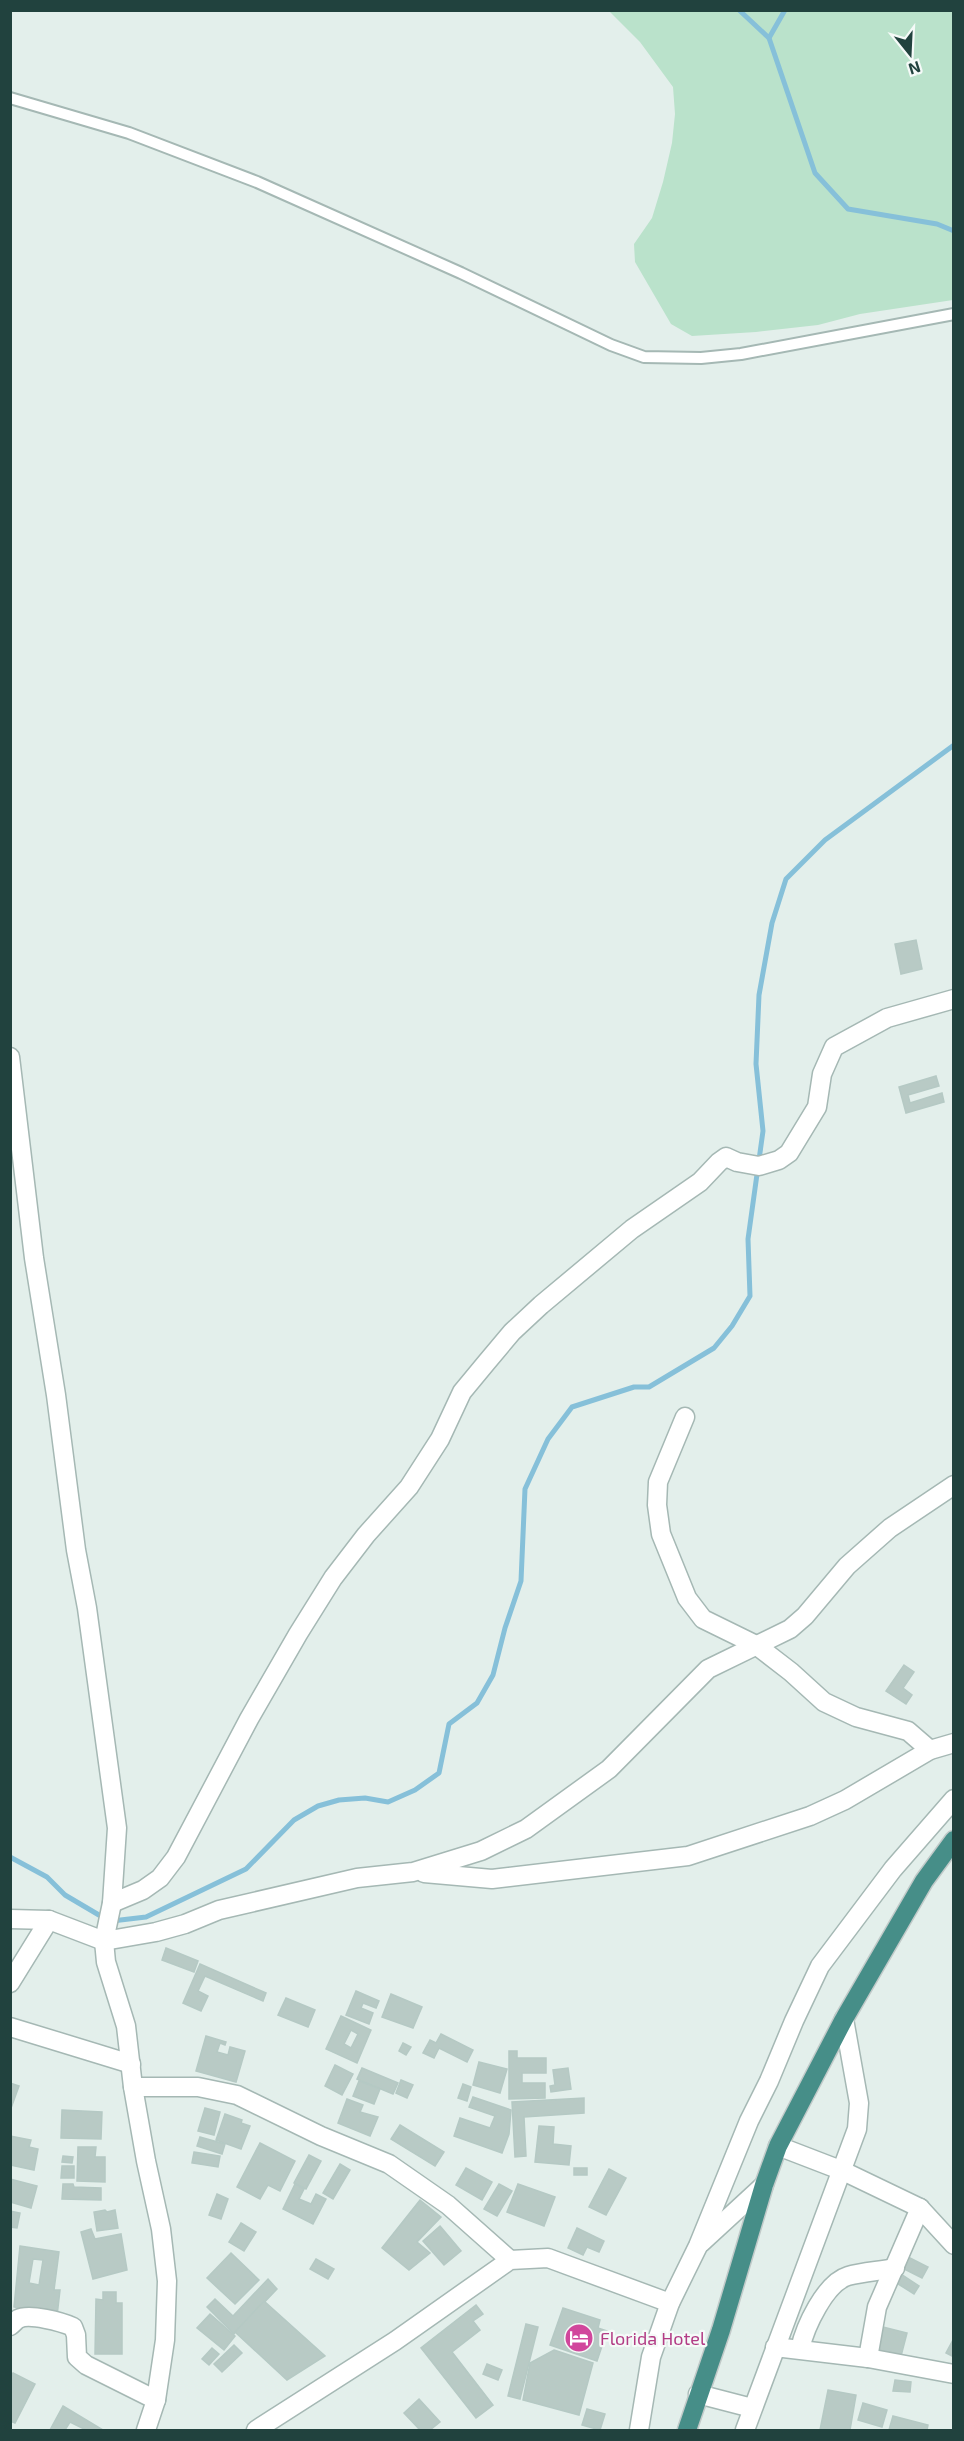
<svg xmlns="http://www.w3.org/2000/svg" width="964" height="2441" font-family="'Exo 2',sans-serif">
<rect width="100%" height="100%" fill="#e3efeb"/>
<path fill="#bae2cb" d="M609 11H953V300L860 314 818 325 756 332 692 336 671 324 635 262 634 244 652 218 663 182 672 143 675 114 673 87 640 42Z"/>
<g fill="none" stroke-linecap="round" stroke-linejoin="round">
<g stroke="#86c0d9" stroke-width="5">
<path d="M739 10 769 38 815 173 848 209 937 224 954 231"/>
<path d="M769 38 785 10"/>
<path d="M10 1857 47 1877 65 1895 104 1918"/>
<path d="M112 1921 146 1917 246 1869 294 1820 318 1806 339 1800 365 1798 388 1802 415 1790 439 1773 449 1724 477 1703 493 1675 505 1628 521 1581 525 1489 548 1439 572 1407 634 1387H649L714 1348 732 1326 750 1296 748 1239 763 1131 756 1064 759 995 772 923 786 879 825 840 954 745"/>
</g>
</g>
<g fill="#b8cac5" stroke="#b5c9c4" stroke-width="1.5" fill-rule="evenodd">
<path d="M916 940 922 969 901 974 895 944Z"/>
<path d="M936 1076 939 1086 908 1095 910 1103 942 1093 944 1102 906 1113 899 1087Z"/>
<path d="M904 1665 914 1672 903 1688 912 1695 906 1704 886 1691Z"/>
<path d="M166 1948 198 1961 194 1972 162 1960Z"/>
<path d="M200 1964 266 1993 263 2001 205 1976 198 1991 208 1996 201 2011 183 2003Z"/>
<path d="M356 1991 379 2001 376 2008 363 2003 361 2008 373 2013 369 2024 346 2015Z"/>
<path d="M391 1994 422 2007 413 2028 382 2017Z"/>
<path d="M286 1998 315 2010 308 2027 278 2015Z"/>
<path d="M341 2016 371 2030 357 2063 326 2049ZM351 2030 358 2034 351 2048 344 2044Z"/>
<path d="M441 2034 473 2050 467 2062 439 2048 434 2058 423 2053 430 2040 436 2043Z"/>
<path d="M206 2036 226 2042 225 2045 220 2043 217 2052 228 2055 230 2047 245 2051 236 2082 196 2071Z"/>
<path d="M403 2043 411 2047 406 2055 399 2051Z"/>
<path d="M509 2051H517V2058H546V2073H522V2083H545V2098L509 2099Z"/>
<path d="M479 2062 507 2069 500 2093 473 2085Z"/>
<path d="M335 2065 353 2074 342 2095 325 2086Z"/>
<path d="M362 2068 398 2083 393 2094 357 2079Z"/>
<path d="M568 2068 571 2089 551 2092 550 2086 555 2085 553 2070Z"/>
<path d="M401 2080 413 2085 407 2098 396 2093Z"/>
<path d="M359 2081 380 2089 374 2104 353 2096Z"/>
<path d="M10 2083 19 2086 10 2111Z"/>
<path d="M463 2084 471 2087 467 2101 458 2098Z"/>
<path d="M473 2097 511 2110 509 2134 502 2153 454 2136 460 2118 490 2128 495 2116 469 2107Z"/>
<path d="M584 2098V2113L524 2117 526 2156 515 2157 512 2102Z"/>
<path d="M347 2099 363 2105 360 2112 378 2117 370 2136 338 2123Z"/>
<path d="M205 2108 220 2112 214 2135 198 2131Z"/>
<path d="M62 2110 102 2112 101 2139 61 2138Z"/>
<path d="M225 2114 242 2120 241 2123 250 2126 241 2149 216 2140Z"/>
<path d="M400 2125 444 2152 435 2166 391 2139Z"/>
<path d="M539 2126 554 2127 553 2144 571 2146 569 2165 535 2162Z"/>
<path d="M10 2136 31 2140 29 2147 38 2149 34 2170 10 2165Z"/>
<path d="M200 2137 225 2144 222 2154 197 2146Z"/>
<path d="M260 2143 295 2161 280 2191 268 2185 260 2199 237 2187Z"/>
<path d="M78 2147H96L95 2157H105V2182L77 2181Z"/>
<path d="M194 2152 220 2156 218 2167 192 2163Z"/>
<path d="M309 2155 321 2161 306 2189 294 2183Z"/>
<path d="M63 2156 73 2157 72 2163 62 2162Z"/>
<path d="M340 2164 350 2170 333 2199 323 2193Z"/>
<path d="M62 2166H74V2178H61Z"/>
<path d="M466 2168 492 2182 482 2200 456 2185Z"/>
<rect x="574" y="2168" width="13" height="7"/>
<path d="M609 2169 626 2178 606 2215 589 2207Z"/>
<path d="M10 2179 37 2186 31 2208 10 2202Z"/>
<path d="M63 2184H73L74 2187 101 2188V2200L62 2199Z"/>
<path d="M295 2184 304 2189 299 2199 311 2204 316 2194 326 2199 313 2224 283 2209Z"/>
<path d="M499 2184 512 2191 497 2216 484 2209Z"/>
<path d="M518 2184 555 2197 544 2226 507 2212Z"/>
<path d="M217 2194 228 2199 221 2219 209 2215Z"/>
<path d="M420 2200 441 2217 417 2242 430 2253 409 2270 382 2248Z"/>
<path d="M105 2210 107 2212 115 2210 118 2228 97 2231 94 2212Z"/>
<path d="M10 2211 20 2213 17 2228 10 2227Z"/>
<path d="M241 2223 256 2232 244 2251 229 2242Z"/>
<path d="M440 2226 461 2251 444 2265 423 2241Z"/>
<path d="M577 2228 604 2241 599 2252 587 2247 583 2255 568 2248Z"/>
<path d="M91 2229 95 2239 121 2234 127 2270 93 2279 81 2232Z"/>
<path d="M20 2246 59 2252 54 2290H60L57 2316 14 2307ZM33 2259 43 2260 39 2285 29 2283Z"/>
<path d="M231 2253 259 2280 235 2304 207 2278Z"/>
<path d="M908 2257 928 2267 922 2278 902 2268Z"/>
<path d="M316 2259 334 2269 328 2279 310 2269Z"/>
<path d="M901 2274 919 2286 914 2294 895 2282Z"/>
<path d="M268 2279 277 2289 234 2334 207 2307 215 2299 233 2316Z"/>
<path d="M103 2292H116V2303H122V2354H95L96 2299 103 2300Z"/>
<path d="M264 2301 325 2356 287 2380 235 2332Z"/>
<path d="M476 2305 483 2314 473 2321 480 2330 452 2352 493 2405 476 2418 421 2348Z"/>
<path d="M563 2308 600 2320 598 2328 607 2331 597 2361 550 2345Z"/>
<path d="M210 2314 235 2336 224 2350 197 2328Z"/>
<path d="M526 2324 538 2327 520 2399 508 2396Z"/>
<path d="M879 2326 907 2333 901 2356 873 2349Z"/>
<path d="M954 2338V2357L946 2353Z"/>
<path d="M234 2345 242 2353 222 2372 214 2364Z"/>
<path d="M212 2348 219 2354 209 2365 202 2359Z"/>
<path d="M554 2350 593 2363 579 2415 523 2400 530 2363Z"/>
<path d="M487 2364 502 2370 498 2380 483 2374Z"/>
<path d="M13 2373 35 2384 15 2423 10 2421V2378Z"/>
<path d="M895 2380 911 2382 910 2392 893 2391Z"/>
<path d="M828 2390 856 2395 850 2430H820Z"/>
<path d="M419 2399 440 2422 430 2430H420L404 2413Z"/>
<path d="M863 2403 887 2410 882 2427 858 2420Z"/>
<path d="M63 2406 103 2430H86L70 2422 65 2430H50Z"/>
<path d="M587 2409 605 2414 600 2430 582 2425Z"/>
<path d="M893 2416 928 2425 927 2430H889Z"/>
</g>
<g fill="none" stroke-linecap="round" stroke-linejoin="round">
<g stroke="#a5b8b4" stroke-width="14">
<path id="service" d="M10 98 129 133 257 182 461 273 611 345 644 357 701 358 741 354 954 314"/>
</g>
<g stroke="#a5b8b4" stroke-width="21">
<g id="minor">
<path d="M10 1057 34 1258 56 1395 76 1550 87 1608 117 1828 112 1903 104 1941 106 1962 126 2026 133 2087 146 2161 161 2229 167 2281 165 2340 156 2400 146 2430"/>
<path d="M685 1417 658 1482 657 1505 661 1534 687 1598 703 1619 756 1645 791 1672 824 1702 856 1717 908 1731 930 1750"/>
<path d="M424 1873 492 1879 688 1856 810 1816 845 1800 930 1750 954 1743"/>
<path d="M112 1903 143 1890 160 1878 176 1857 249 1719 298 1634 333 1578 366 1535 409 1487 440 1439 462 1392 486 1363 512 1332 541 1305 632 1229 700 1182 719 1162 726 1157 737 1162 759 1166 779 1160 789 1153 817 1107 822 1074 834 1047 887 1018 954 999"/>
<path d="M10 1919 49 1920 104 1941 156 1932 185 1924 219 1910 357 1878 413 1872 481 1851 526 1829 609 1769 708 1669 790 1629 805 1616 847 1566 890 1528 954 1485"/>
<path d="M10 1983 49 1920"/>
<path d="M10 2027 131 2064"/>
<path d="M133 2087H198L237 2095 321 2136 389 2164 448 2205 510 2260"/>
<path d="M778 2146 843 2171 920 2208 954 2245"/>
<path d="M701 2243 764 2185"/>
<path d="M10 2326C13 2324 15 2321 18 2319 29 2313 62 2322 73 2327L76 2335 77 2357 86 2365 156 2400"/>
<path d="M775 2347 868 2358 954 2374"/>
<path d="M800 2349C805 2327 825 2283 848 2276 862 2272 880 2271 895 2268"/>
<path d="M868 2358 877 2307 920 2208"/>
<path d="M698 2394 752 2408"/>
<path d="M256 2430 395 2341 510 2260 548 2258 670 2303"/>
<path d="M639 2430 651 2357 670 2303 698 2246 749 2121 769 2081 794 2021 820 1966 893 1869 954 1799"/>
<path d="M745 2430 857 2129 859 2103 844 2019"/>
</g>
</g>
<g stroke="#c1cac9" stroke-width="21">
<path id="trunk" d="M687 2430 721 2330 764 2185 778 2146 844 2019 924 1881 954 1840"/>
</g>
<use href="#service" stroke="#fff" stroke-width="10"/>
<use href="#minor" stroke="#fff" stroke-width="18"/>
<use href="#trunk" stroke="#468e88" stroke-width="18"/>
</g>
<defs>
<g id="hotel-disc" transform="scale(1.5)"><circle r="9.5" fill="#d1479c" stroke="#f5faf8"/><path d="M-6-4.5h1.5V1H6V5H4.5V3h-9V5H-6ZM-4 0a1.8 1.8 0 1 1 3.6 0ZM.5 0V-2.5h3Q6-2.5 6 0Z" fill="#fff"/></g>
</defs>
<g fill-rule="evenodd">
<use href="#hotel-disc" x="579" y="2338"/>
</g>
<g text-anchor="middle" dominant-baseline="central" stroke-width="4.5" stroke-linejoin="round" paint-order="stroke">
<g font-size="18" fill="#b23c85" stroke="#f5faf8" text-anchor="start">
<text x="600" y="2338">Florida Hotel</text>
</g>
</g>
<rect width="964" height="2441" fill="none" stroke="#21423e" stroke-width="24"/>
<g transform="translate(910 54) rotate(162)" stroke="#f5faf8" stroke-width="4.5" paint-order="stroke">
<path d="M0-4.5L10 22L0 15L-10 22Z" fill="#21423e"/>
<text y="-9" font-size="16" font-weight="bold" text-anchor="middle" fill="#21423e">N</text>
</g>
</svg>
